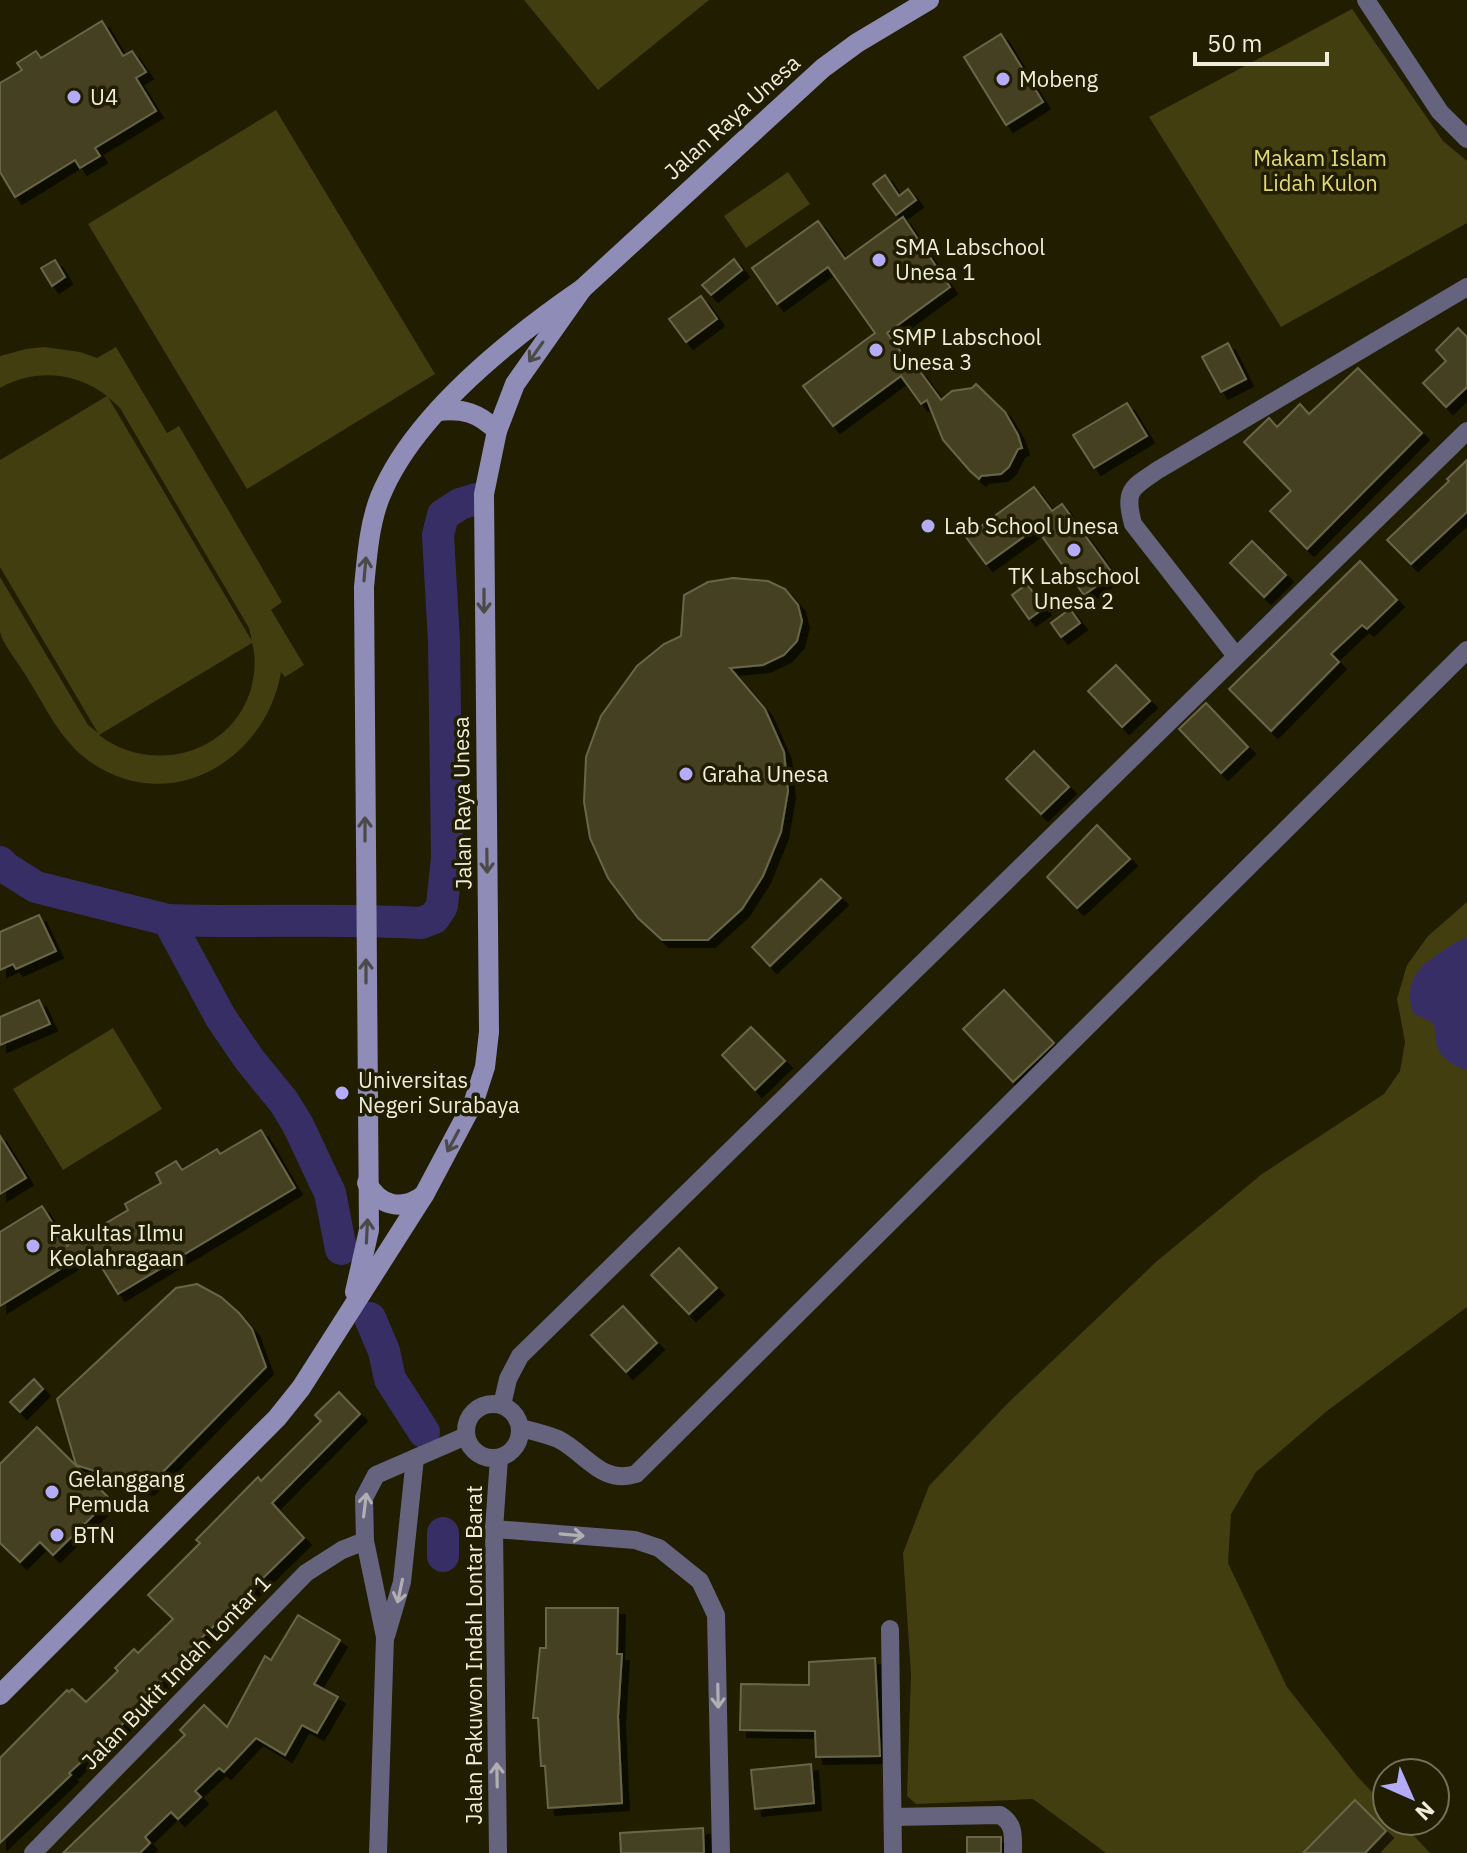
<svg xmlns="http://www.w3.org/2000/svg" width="1467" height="1853" font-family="'IBM Plex Sans',sans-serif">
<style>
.green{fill:#433e10;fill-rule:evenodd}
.water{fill:#382e66}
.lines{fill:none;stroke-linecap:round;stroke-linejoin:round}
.river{stroke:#382e66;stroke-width:32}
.building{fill:#444123;stroke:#696647;stroke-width:2;filter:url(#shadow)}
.minor{stroke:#65637e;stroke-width:18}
.secondary{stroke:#8f8cb7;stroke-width:20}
.oneway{stroke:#4c4949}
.oneway2{stroke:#b1afb2}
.poi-dot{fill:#b4acf9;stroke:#201d00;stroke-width:3}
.labels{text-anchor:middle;stroke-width:7;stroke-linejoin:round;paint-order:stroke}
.poi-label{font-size:22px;fill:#efeedc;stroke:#201d00;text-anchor:start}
.street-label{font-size:22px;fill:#efeedc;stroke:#201d00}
.park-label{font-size:22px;fill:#e3d973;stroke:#201d00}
</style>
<defs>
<filter id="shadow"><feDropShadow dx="7" dy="7" stdDeviation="0" flood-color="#0009"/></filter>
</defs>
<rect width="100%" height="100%" fill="#201d00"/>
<g class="green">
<polygon points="524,0 709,0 598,90"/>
<polygon points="1352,9 1443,141 1467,161 1467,223 1281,327 1149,117"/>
<polygon points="276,110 435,374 247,489 88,224"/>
<polygon points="788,172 810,204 746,248 724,216"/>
<path d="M44,347L80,352L97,358L116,347L167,433L179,426L282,602L271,610L304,665L285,677L281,672C266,761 169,818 89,761C61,741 46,708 28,679C21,666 3,645 0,632C0,616 0,594 0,577L88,725L98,733L0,567V460L107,396C77,372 34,368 0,388V356L26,349ZM108,397L120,408L249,628L252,641ZM252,643C256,655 255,671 252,685C235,754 152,776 99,735Z"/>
<polygon points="1467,902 1467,1307 1327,1411 1256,1472 1231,1514 1228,1563 1287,1687 1357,1776 1387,1808 1387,1821 1400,1821 1430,1853 1106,1853 1033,1799 916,1804 907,1796 911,1675 903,1553 929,1486 1008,1403 1156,1262 1262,1174 1384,1094 1400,1071 1405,1042 1397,999 1407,965 1428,936"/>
<polygon points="113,1028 162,1109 63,1170 13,1089"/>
</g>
<path class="water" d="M1467,938V1070C1453,1066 1438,1057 1436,1041C1435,1034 1436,1027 1431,1022C1426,1019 1418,1016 1413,1013C1404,985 1415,969 1438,954C1447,948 1456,941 1467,938Z"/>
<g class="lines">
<g class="river">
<polyline points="0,862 6,868 36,887 168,920 221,1018 249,1059 284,1102 298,1125 330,1193 341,1249"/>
<path d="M168,920C252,923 336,918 421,923L434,918L442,906L447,857L444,642L438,535L443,515L460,504L476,499"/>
<polyline points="370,1318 384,1351 390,1379 424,1432"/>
<polyline points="443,1533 443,1556"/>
</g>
</g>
<g class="building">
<polygon points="102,21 123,56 132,51 146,72 136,78 156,111 95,148 100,156 80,168 75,160 15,197 0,172 0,83 22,70 17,63 36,51 41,58"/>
<polygon points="1001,34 1043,102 1006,125 964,57"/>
<polygon points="885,175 899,196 908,189 916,200 896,215 873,184"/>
<polygon points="903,217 950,287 887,333 916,372 919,370 941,400 952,391 972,388 976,384 1005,412 1018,435 1022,448 1018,449 1009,467 1001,474 981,476 979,479 970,471 943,440 927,400 921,404 901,376 833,426 803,386 875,333 828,267 777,304 752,268 818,221 845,259"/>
<polygon points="734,259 742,270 711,295 702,285"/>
<polygon points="55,260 65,277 52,286 41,268"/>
<polygon points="701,296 717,319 686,342 669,319"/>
<polygon points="1458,328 1467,337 1467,387 1446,407 1423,383 1446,361 1436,350"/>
<polygon points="1228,343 1246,379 1221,392 1202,357"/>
<polygon points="1358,368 1422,433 1307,549 1270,511 1291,491 1244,442 1269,418 1277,427 1300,404 1309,414"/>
<polygon points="1127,403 1147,436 1094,468 1073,435"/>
<polygon points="1467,460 1467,512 1411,564 1387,540 1449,481 1447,479"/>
<polygon points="1034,487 1052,511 1062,504 1113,574 1084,595 1036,528 986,564 966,537"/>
<polygon points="1252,541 1286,575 1264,597 1230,563"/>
<polygon points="1360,561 1397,600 1367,629 1362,625 1331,654 1339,662 1271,731 1229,689"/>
<polygon points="733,578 768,581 785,589 798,605 802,621 797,641 784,655 763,665 730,668 765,709 784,752 788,791 781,832 763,876 742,909 708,940 662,940 638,918 608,878 590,838 584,802 586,757 601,716 637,666 664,644 681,636 684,595 708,582"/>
<polygon points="1027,584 1044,608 1029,619 1012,595"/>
<polygon points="1070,609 1080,623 1061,637 1051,623"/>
<polygon points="1116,665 1150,701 1122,727 1088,691"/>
<polygon points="1206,703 1248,747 1221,773 1179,729"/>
<polygon points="1034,751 1069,787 1041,814 1006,779"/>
<polygon points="1097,825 1130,859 1077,908 1047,877"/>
<polygon points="821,879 841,898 770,966 752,947"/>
<polygon points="39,915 56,951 16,969 13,964 0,970 0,932"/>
<polygon points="1004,990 1054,1043 1013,1082 963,1029"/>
<polygon points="39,1000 50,1024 0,1045 0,1017"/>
<polygon points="751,1027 785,1061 755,1090 722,1055"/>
<polygon points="261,1130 295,1188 118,1294 91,1250 0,1306 0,1232 42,1206 67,1246 128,1210 125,1204 161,1183 156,1173 176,1161 182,1170 217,1149 220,1154"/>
<polygon points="0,1136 26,1178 0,1194"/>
<polygon points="679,1248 717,1288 689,1314 651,1275"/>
<polygon points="197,1284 221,1297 239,1313 252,1329 266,1367 147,1488 76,1465 57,1399 176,1288"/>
<polygon points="623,1306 657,1343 626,1372 591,1335"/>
<polygon points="34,1379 43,1389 20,1412 10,1402"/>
<polygon points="339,1392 360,1414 272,1503 304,1538 185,1654 187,1656 141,1701 121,1726 69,1773 71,1775 0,1843 0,1758 67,1690 69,1692 72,1689 86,1702 118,1671 115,1668 134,1649 138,1653 173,1619 148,1595 200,1543 196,1540 258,1477 261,1481 321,1421 315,1415"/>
<polygon points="37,1427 110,1499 53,1555 40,1542 20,1562 0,1543 0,1464"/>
<polygon points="546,1608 618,1608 617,1654 622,1654 618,1717 622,1803 548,1808 545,1766 541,1766 538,1718 533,1718 540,1648 546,1648"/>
<polygon points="298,1615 340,1640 314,1684 338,1697 317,1733 302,1725 285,1755 256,1738 224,1772 219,1768 195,1791 201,1797 178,1819 171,1812 145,1837 150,1843 140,1853 63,1853 185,1735 180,1730 204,1705 227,1727 265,1656 271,1660"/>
<polygon points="875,1658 880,1756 816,1757 815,1731 740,1730 741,1684 809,1685 809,1662"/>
<polygon points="811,1764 814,1803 755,1809 751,1770"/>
<polygon points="1355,1800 1386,1831 1365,1853 1303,1853"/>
<polygon points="703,1828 704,1853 621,1853 620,1833"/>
<rect x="967" y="1837" width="34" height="16"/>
</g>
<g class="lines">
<g class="minor">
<polyline points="1366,0 1440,112 1467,139"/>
<path d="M1236,656L1133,524C1124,490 1131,488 1158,470L1467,287"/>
<circle cx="493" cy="1431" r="27"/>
<polyline points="502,1405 508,1379 520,1356 1467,431"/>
<path d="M521,1428C533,1431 546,1434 558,1439C586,1453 601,1485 636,1474L1467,650"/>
<polyline points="494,1529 635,1540 659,1548 700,1581 716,1615 721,1853"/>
<polyline points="890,1629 893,1853"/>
<polyline points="386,1636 402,1582 415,1458"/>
<path d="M893,1817L1000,1815C1015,1824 1013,1836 1013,1853"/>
<polyline points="33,1853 306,1573 342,1550 365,1541"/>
<polyline points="378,1853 385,1637 365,1541 364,1498 376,1475 466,1436"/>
<polyline points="498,1853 494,1529 499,1458"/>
</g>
<g class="secondary">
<path d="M438,411C463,408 479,413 497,431"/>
<path d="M367,1183C380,1207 403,1211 424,1195"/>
<path d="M355,1292L369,1230L364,587C367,557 369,525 380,497C413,415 511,338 582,289L823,68L857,43L929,0"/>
<polyline points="0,1695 277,1418 301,1388 424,1195 474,1101 485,1067 489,1032 484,494 497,431 515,384 582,289"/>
</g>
</g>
<defs><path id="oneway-shaft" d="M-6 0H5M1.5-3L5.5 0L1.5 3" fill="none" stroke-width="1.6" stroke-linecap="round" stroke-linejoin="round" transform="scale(2)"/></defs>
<g class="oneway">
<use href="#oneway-shaft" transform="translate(536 352) rotate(125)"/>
<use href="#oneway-shaft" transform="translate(365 569) rotate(-85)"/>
<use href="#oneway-shaft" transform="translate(484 601) rotate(90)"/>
<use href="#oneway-shaft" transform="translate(365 829) rotate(-90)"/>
<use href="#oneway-shaft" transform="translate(487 861) rotate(89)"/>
<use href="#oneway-shaft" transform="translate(366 971) rotate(-90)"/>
<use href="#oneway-shaft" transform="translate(453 1141) rotate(118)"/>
<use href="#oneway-shaft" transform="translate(367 1231) rotate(-87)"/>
</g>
<g class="oneway2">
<use href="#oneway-shaft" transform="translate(365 1505) rotate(-83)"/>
<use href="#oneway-shaft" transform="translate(572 1535) rotate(5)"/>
<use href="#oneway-shaft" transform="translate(400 1591) rotate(102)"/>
<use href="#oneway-shaft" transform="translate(718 1696) rotate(89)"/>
<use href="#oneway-shaft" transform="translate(497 1775) rotate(-91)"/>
</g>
<g class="poi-dot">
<circle cx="1003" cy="79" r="8"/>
<circle cx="74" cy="97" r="8"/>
<circle cx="879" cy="260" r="8"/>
<circle cx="876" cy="350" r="8"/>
<circle cx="928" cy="526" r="8"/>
<circle cx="1074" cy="550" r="8"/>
<circle cx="686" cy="774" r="8"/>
<circle cx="342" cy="1093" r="8"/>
<circle cx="33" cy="1246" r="8"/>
<circle cx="52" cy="1492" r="8"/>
<circle cx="57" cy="1535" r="8"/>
</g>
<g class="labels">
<g class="poi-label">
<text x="1019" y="87">Mobeng</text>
<text x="90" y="105">U4</text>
<text x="895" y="255">SMA Labschool<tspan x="895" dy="25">Unesa 1</tspan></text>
<text x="892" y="345">SMP Labschool<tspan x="892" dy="25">Unesa 3</tspan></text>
<text x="944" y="534">Lab School Unesa</text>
<text x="1074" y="584" text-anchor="middle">TK Labschool<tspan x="1074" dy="25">Unesa 2</tspan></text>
<text x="702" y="782">Graha Unesa</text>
<text x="358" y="1088">Universitas<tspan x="358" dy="25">Negeri Surabaya</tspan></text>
<text x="49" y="1241">Fakultas Ilmu<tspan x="49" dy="25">Keolahragaan</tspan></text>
<text x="68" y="1487">Gelanggang<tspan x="68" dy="25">Pemuda</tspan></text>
<text x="73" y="1543">BTN</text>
</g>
<g class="street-label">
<text transform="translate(732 117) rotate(-42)" y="8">Jalan Raya Unesa</text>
<text transform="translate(462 803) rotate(-91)" y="8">Jalan Raya Unesa</text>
<text transform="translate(474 1655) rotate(-90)" y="8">Jalan Pakuwon Indah Lontar Barat</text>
<text transform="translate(176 1672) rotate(-46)" y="8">Jalan Bukit Indah Lontar 1</text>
</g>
<g class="park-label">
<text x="1320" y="166">Makam Islam<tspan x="1320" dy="25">Lidah Kulon</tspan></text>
</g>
</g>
<g transform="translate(1411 1797) rotate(135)"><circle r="38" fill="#201d00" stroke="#737158" stroke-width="2"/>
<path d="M0-6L14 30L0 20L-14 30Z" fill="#b4acf9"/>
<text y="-12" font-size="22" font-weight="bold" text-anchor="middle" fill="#efeedc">N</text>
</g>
<path d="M1195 52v12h132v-12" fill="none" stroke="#efeedc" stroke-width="4"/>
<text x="1207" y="52" font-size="24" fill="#efeedc" stroke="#201d00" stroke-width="6" paint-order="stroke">50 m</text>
</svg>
